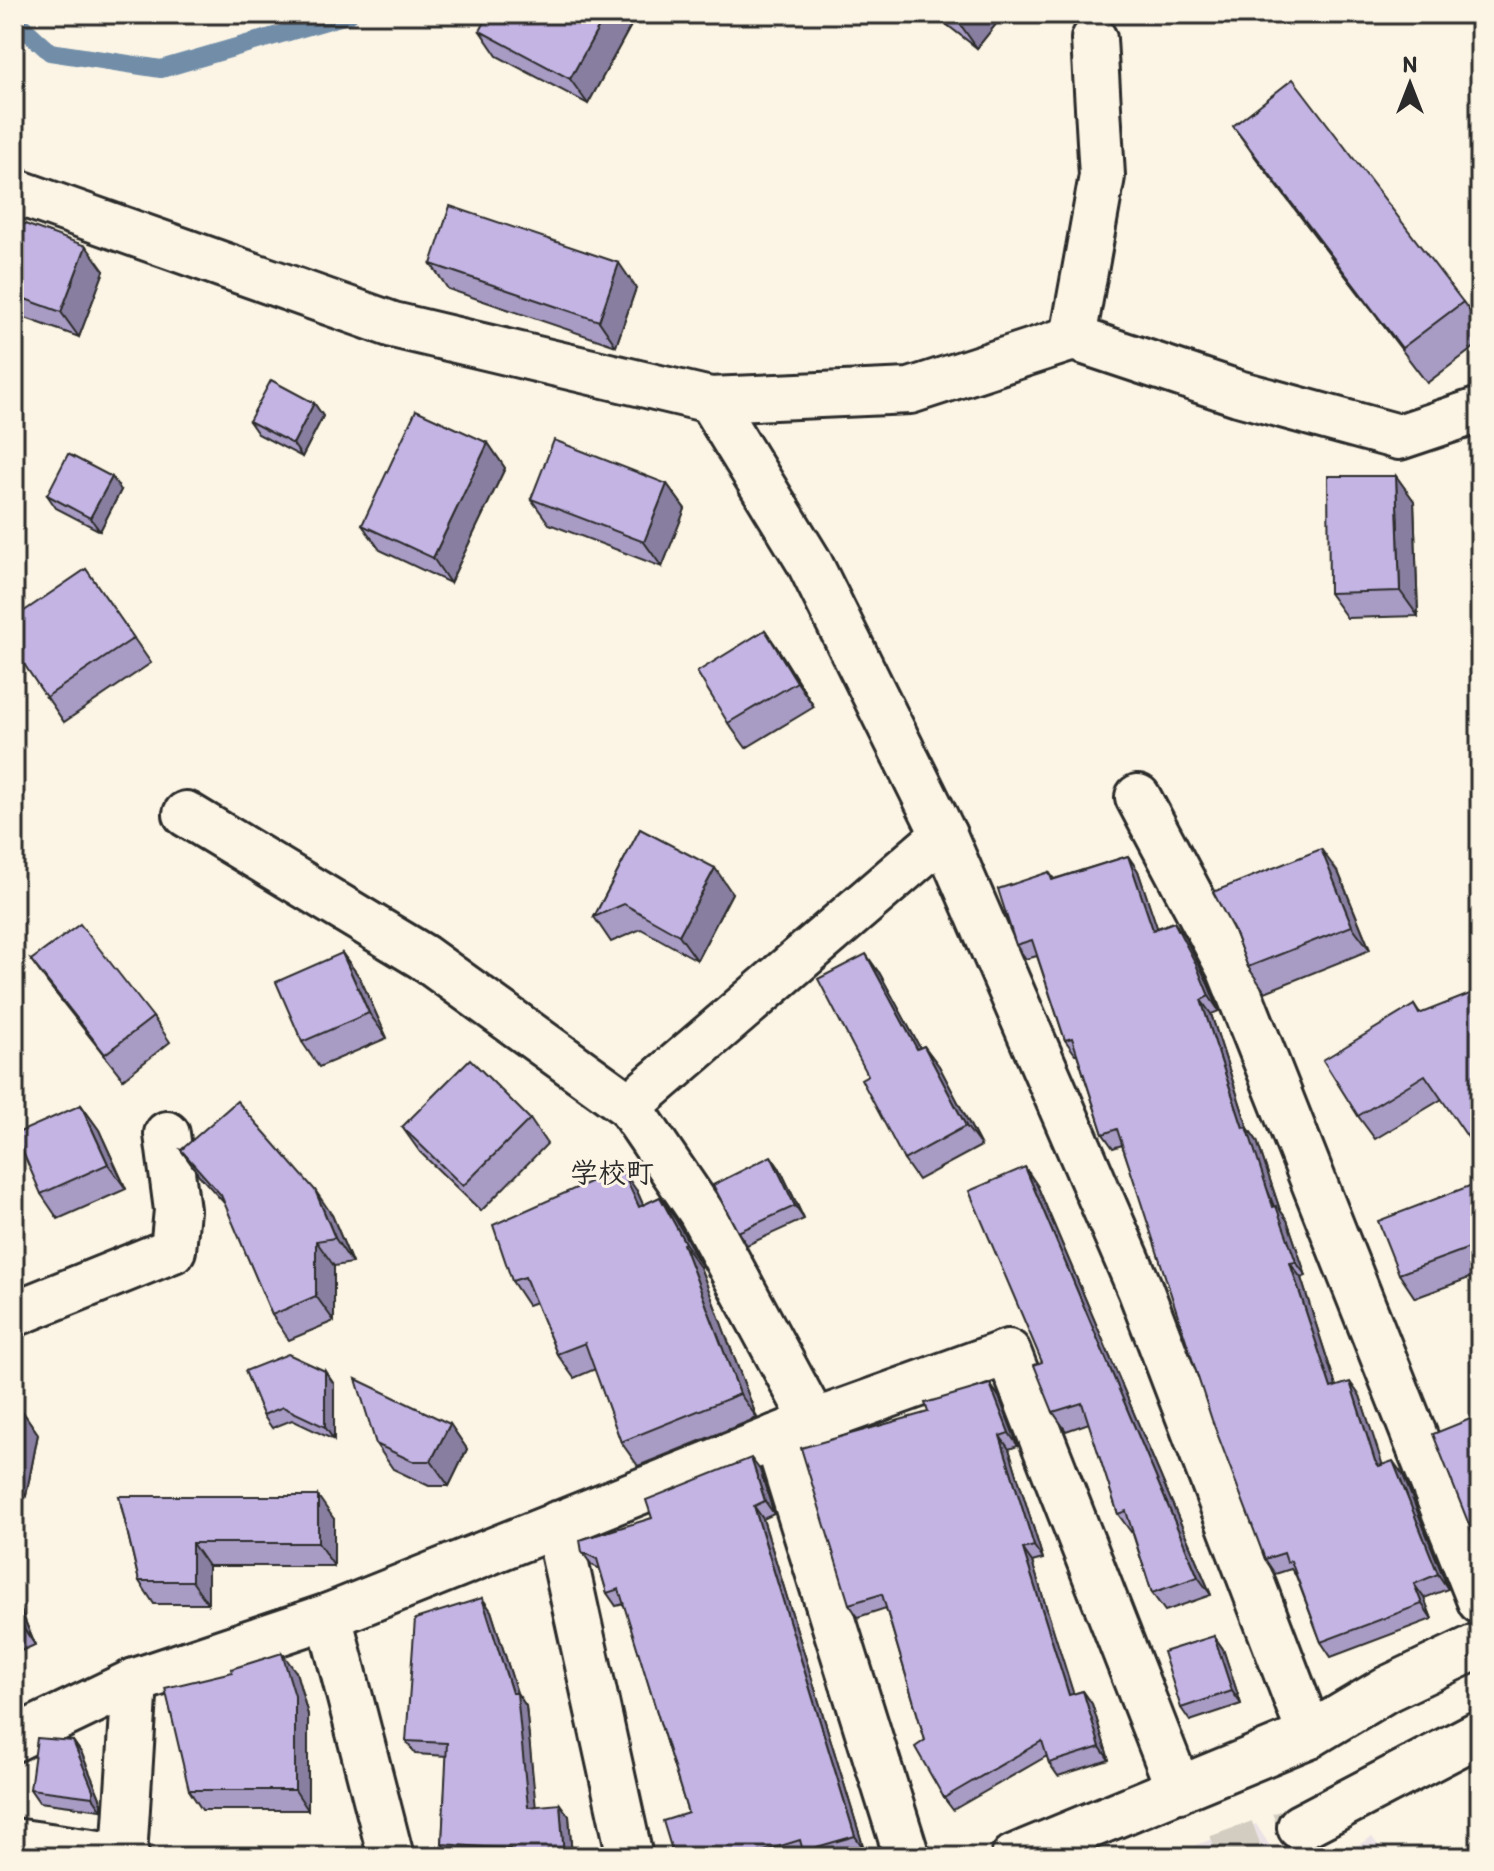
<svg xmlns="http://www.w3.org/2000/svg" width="1494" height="1871" font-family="Itim,'Klee One',sans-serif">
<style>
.built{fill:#ebe2e5}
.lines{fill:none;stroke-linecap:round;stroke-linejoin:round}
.stream{stroke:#718da8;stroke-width:18}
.minor-tunnel{stroke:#d2cdc0;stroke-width:44;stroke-dasharray:44 22;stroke-linecap:butt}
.minor-casing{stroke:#2b2b2b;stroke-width:50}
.minor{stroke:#fcf5e5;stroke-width:44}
.wall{fill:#a89bc4;stroke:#2b2b2b;stroke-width:2}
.shaded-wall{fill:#887ea0;stroke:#2b2b2b;stroke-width:2}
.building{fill:#c3b4e4;stroke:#2b2b2b;stroke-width:2}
.labels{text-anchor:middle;stroke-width:6;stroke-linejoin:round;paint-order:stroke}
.neighbourhood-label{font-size:28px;font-weight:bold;fill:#2b2b2b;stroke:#fcf5e5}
</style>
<rect width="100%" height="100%" fill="#fcf5e5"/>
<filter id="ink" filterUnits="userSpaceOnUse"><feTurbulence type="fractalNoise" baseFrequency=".0125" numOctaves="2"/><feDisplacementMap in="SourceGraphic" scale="16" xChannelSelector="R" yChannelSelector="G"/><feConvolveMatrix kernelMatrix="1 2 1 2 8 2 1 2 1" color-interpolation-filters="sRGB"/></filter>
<g filter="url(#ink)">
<g class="built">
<polygon points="1256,1824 1277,1857 1161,1857"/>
<polygon points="1372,1837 1387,1857 1337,1857"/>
</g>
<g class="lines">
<polyline class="stream" points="14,19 50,52 161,69 350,14"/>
<polyline class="minor-tunnel" points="1218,1857 1300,1827"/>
<g class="minor-casing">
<g id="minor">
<polyline points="14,191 393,325 710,400 910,391 1073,338 1238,393 1399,437 1480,410"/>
<polyline points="1073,338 1102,176 1094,39"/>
<polyline points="710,400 809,562 944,835 1140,1289 1310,1735"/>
<polyline points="1138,797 1229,968 1480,1601"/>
<polyline points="186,814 423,957 629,1106 701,1212 814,1422"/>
<polyline points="629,1106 944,835"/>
<polyline points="14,1314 173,1250 177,1210 167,1134"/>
<polyline points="776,1437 907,1857"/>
<polyline points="557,1524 630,1857"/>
<polyline points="329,1616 391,1857"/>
<polyline points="14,1739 135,1681 329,1616 814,1422 1008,1352 1179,1790"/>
<polyline points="1300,1827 1480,1733"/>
<polyline points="14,1841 127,1857"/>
<polyline points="124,1856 135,1681"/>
<polyline points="1014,1857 1310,1735 1387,1689 1480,1645"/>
</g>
</g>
<use href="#minor" class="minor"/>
</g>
<g class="wall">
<polygon points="933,14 1004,14 977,48"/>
<polygon points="635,18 588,104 497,56 480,31"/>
<polygon points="1233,126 1463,302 1480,325 1480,343 1427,383 1258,161"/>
<polygon points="14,220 104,271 79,337 14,314"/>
<polygon points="431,264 636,288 616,346 448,289"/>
<polygon points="314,403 323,416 302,457 258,434 249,421"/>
<polygon points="488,443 505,468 450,583 380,550 362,525"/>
<polygon points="1396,476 1414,501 1418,616 1347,618 1329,593"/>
<polygon points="667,484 685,509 662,567 549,524 531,499"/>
<polygon points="121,490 100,531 56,508 47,495"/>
<polygon points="86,569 151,663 64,722 14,649"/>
<polygon points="765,630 782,655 814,707 746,748 728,723"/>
<polygon points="640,829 732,893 697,960 641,929 611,942 594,917"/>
<polygon points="1128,856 1138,871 1157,928 1174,922 1184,936 1206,979 1219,1011 1211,1014 1248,1128 1257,1141 1280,1210 1287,1220 1306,1276 1301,1278 1336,1386 1360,1396 1382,1465 1403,1475 1448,1589 1424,1598 1432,1619 1331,1657 1321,1642 1296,1576 1291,1569 1275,1574 1265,1559 1122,1145 1113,1148 1103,1134 1077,1054 1075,1054 1065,1040 1037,956 1026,959 1016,945 1049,872 1054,879"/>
<polygon points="1339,874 1370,950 1265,992 1248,967 1234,931"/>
<polygon points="342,953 360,978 387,1038 319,1067 302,1042"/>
<polygon points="31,960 153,1017 170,1042 123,1079 49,985"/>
<polygon points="880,974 920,1048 924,1046 939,1066 981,1146 918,1180 904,1160 868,1075"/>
<polygon points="1414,1005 1420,1014 1442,1099 1375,1139 1358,1116"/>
<polygon points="81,1105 99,1130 126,1189 58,1219 41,1194"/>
<polygon points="530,1119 547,1144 481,1211 420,1152 402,1127"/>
<polygon points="181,1150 332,1215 352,1263 334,1266 334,1321 289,1340 272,1315 226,1205 199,1175"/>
<polygon points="780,1169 804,1219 747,1245 738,1232"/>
<polygon points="1480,1182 1480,1274 1415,1298 1399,1274"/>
<polygon points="1037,1185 1211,1595 1165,1611 1152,1593 1132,1531 1131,1532 1118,1514 1089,1423 1066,1431 1053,1412 1042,1362"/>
<polygon points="637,1191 643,1205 660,1197 676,1220 702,1266 700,1267 757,1418 638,1466 621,1442 595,1369 574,1378 557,1354 536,1302 528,1305 512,1281"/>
<polygon points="334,1384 334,1440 292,1420 272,1428 263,1415"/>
<polygon points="990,1384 999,1397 1018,1446 1009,1449 1043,1559 1032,1562 1073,1694 1083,1691 1092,1704 1109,1760 1058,1776 1049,1763 1047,1756 953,1810 944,1798 925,1740 886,1608 858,1617 849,1604"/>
<polygon points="14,1407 21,1409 38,1434 26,1496 14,1493"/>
<polygon points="450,1424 467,1449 449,1486 429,1486 393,1469 376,1444"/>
<polygon points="760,1470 774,1514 763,1519 864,1849 838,1857 807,1857 805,1854 796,1857 674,1857 688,1813 624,1604 616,1606 607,1593 600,1569 592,1565 582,1552 652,1518"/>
<polygon points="119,1496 334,1519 334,1566 208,1566 208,1604 154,1604 139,1581"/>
<polygon points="14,1594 35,1645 14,1654"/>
<polygon points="482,1598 491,1611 517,1693 526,1706 535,1806 569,1816 572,1857 451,1857 442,1844 447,1756 415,1754 406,1741"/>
<polygon points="1214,1636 1223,1649 1241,1704 1190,1721 1181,1708"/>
<polygon points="296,1672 308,1715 308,1810 202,1810 189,1790"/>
<polygon points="73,1741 82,1754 102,1803 102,1810 39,1802 30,1789"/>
</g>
<g class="shaded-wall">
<polygon points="606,14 632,14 635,18 588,104 570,79"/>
<polygon points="953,14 1004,14 977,48"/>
<polygon points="86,246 104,271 79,337 61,312"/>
<polygon points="619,263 636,288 616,346 599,321"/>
<polygon points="314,403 323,416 302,457 293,444"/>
<polygon points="488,443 505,468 450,583 433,558"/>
<polygon points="1396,476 1414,501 1418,616 1400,591"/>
<polygon points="112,477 121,490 100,531 90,518"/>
<polygon points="667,484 685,509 662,567 644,542"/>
<polygon points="765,630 782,655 814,707 797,682"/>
<polygon points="1321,849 1339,874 1370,950 1352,926"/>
<polygon points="1128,856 1138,871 1163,945 1153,930"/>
<polygon points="715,868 732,893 697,960 679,935"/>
<polygon points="1174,922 1184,936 1206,979 1219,1011 1209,996"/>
<polygon points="342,953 360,978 387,1038 369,1013"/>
<polygon points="866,954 880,974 932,1070 917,1049"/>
<polygon points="1201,1000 1211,1014 1248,1128 1257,1141 1280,1210 1287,1220 1306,1276 1296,1262 1243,1128"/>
<polygon points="924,1046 939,1066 981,1146 966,1126"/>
<polygon points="81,1105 99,1130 126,1189 108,1164"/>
<polygon points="771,1156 780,1169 804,1219 795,1206"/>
<polygon points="1025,1167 1037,1185 1211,1595 1198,1577"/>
<polygon points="621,1168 637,1191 655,1231 639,1207"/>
<polygon points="315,1190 332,1215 352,1263 335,1238"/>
<polygon points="660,1197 676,1220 702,1266 685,1243"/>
<polygon points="316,1241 334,1266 334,1321 316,1296"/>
<polygon points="683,1244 700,1267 757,1418 740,1394"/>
<polygon points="1290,1263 1301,1278 1341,1402 1331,1388"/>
<polygon points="325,1371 334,1384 334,1440 325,1427"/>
<polygon points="1350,1382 1360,1396 1386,1475 1375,1461"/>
<polygon points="990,1384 999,1397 1018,1446 1009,1433"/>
<polygon points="21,1409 38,1434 26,1496 14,1479 14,1443"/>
<polygon points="450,1424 467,1449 449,1486 431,1461"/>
<polygon points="1000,1436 1009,1449 1043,1559 1034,1546"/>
<polygon points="751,1458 760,1470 774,1514 765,1501"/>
<polygon points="1393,1461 1403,1475 1448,1589 1438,1574"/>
<polygon points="318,1496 334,1519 334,1566 318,1543"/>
<polygon points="754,1506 763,1519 864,1849 855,1836"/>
<polygon points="192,1543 208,1566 208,1604 192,1581"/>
<polygon points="1023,1549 1032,1562 1078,1708 1069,1695"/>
<polygon points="1414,1584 1424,1598 1432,1619 1422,1604"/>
<polygon points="14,1594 35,1645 18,1620 14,1611"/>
<polygon points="482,1598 491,1611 517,1693 526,1706 537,1819 528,1807 512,1693"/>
<polygon points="1214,1636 1223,1649 1241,1704 1232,1691"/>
<polygon points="282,1653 296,1672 308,1715 308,1810 295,1790"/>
<polygon points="1083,1691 1092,1704 1109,1760 1100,1747"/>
<polygon points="73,1741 82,1754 102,1803 102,1810 93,1797"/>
<polygon points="560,1804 569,1816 572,1857 564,1857"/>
</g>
<g class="building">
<polygon points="489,14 606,14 570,79 480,31"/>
<polygon points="1293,79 1463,302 1402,348 1233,126"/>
<polygon points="450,206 619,263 599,321 431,264"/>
<polygon points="14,220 86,246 61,312 14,295"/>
<polygon points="271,380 314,403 293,444 249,421"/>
<polygon points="416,410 488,443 433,558 362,525"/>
<polygon points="554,440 667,484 644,542 531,499"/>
<polygon points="68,454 112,477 90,518 47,495"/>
<polygon points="1328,476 1396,476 1400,591 1329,593"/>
<polygon points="86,569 134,638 46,697 14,649 14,618"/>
<polygon points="765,630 797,682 728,723 697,672"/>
<polygon points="640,829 715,868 679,935 624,904 594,917"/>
<polygon points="1321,849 1352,926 1248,967 1234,931 1213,892"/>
<polygon points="1128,856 1153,930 1174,922 1196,964 1209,996 1201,1000 1243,1128 1247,1127 1273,1207 1276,1206 1296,1262 1290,1263 1331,1388 1350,1382 1375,1461 1379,1466 1393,1461 1438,1574 1414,1584 1422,1604 1321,1642 1291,1561 1287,1562 1284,1553 1265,1559 1212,1420 1117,1129 1103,1134 1072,1038 1065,1040 1032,940 1016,945 998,889 1049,872 1052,880"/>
<polygon points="80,924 153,1017 105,1054 31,960"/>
<polygon points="342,953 369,1013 302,1042 276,982"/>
<polygon points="866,954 917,1049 924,1046 966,1126 904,1160 861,1079 868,1075 818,979"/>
<polygon points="1480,990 1480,1155 1425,1075 1358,1116 1323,1060 1414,1005 1419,1014"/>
<polygon points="470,1059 530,1119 463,1186 402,1127"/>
<polygon points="237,1101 315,1190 335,1238 316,1241 316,1296 272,1315 221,1195 181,1150"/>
<polygon points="81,1105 108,1164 41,1194 15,1134"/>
<polygon points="771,1156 795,1206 738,1232 713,1185"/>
<polygon points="1025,1167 1198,1577 1152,1593 1126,1511 1118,1514 1082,1403 1053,1412 1034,1365 1042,1362 969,1191"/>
<polygon points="621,1168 639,1207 660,1197 685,1243 683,1244 740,1394 621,1442 585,1343 557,1354 525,1277 512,1281 493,1225"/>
<polygon points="1480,1182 1480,1244 1399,1274 1378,1221"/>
<polygon points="288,1354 325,1371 325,1427 283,1407 263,1415 245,1371"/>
<polygon points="356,1379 450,1424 431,1461 412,1461 376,1444"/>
<polygon points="990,1384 1009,1433 1000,1436 1034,1546 1023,1549 1069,1695 1083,1691 1100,1747 1049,1763 1042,1741 944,1798 915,1747 925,1740 882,1594 849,1604 801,1448 928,1412 925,1403"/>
<polygon points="14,1407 21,1409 14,1443"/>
<polygon points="1480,1415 1480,1546 1478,1547 1433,1434"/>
<polygon points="751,1458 765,1501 754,1506 855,1836 803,1851 800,1840 745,1857 674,1857 663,1821 688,1813 619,1589 607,1593 597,1559 582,1552 580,1540 652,1518 646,1500"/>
<polygon points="119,1496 318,1496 318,1543 192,1543 192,1581 139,1581"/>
<polygon points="482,1598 512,1693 517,1693 528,1807 560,1804 564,1857 510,1857 510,1849 442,1844 447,1743 406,1741 415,1619"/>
<polygon points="1214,1636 1232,1691 1181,1708 1163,1652"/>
<polygon points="282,1653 295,1696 295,1790 189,1790 165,1688 232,1672 231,1669"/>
<polygon points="37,1738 73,1741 93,1790 93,1797 30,1789"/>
</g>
</g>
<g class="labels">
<g class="neighbourhood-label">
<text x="612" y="1182">学校町</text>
</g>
</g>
<rect width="1494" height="1871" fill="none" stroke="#fcf5e5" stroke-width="48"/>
<rect x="24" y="24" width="1446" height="1823" fill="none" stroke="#2b2b2b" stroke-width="3" filter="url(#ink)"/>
<g transform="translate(1410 84)" stroke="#fcf5e5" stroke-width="6" paint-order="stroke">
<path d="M0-6L14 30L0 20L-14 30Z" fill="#2b2b2b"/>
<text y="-12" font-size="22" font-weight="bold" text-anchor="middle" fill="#2b2b2b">N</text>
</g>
</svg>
